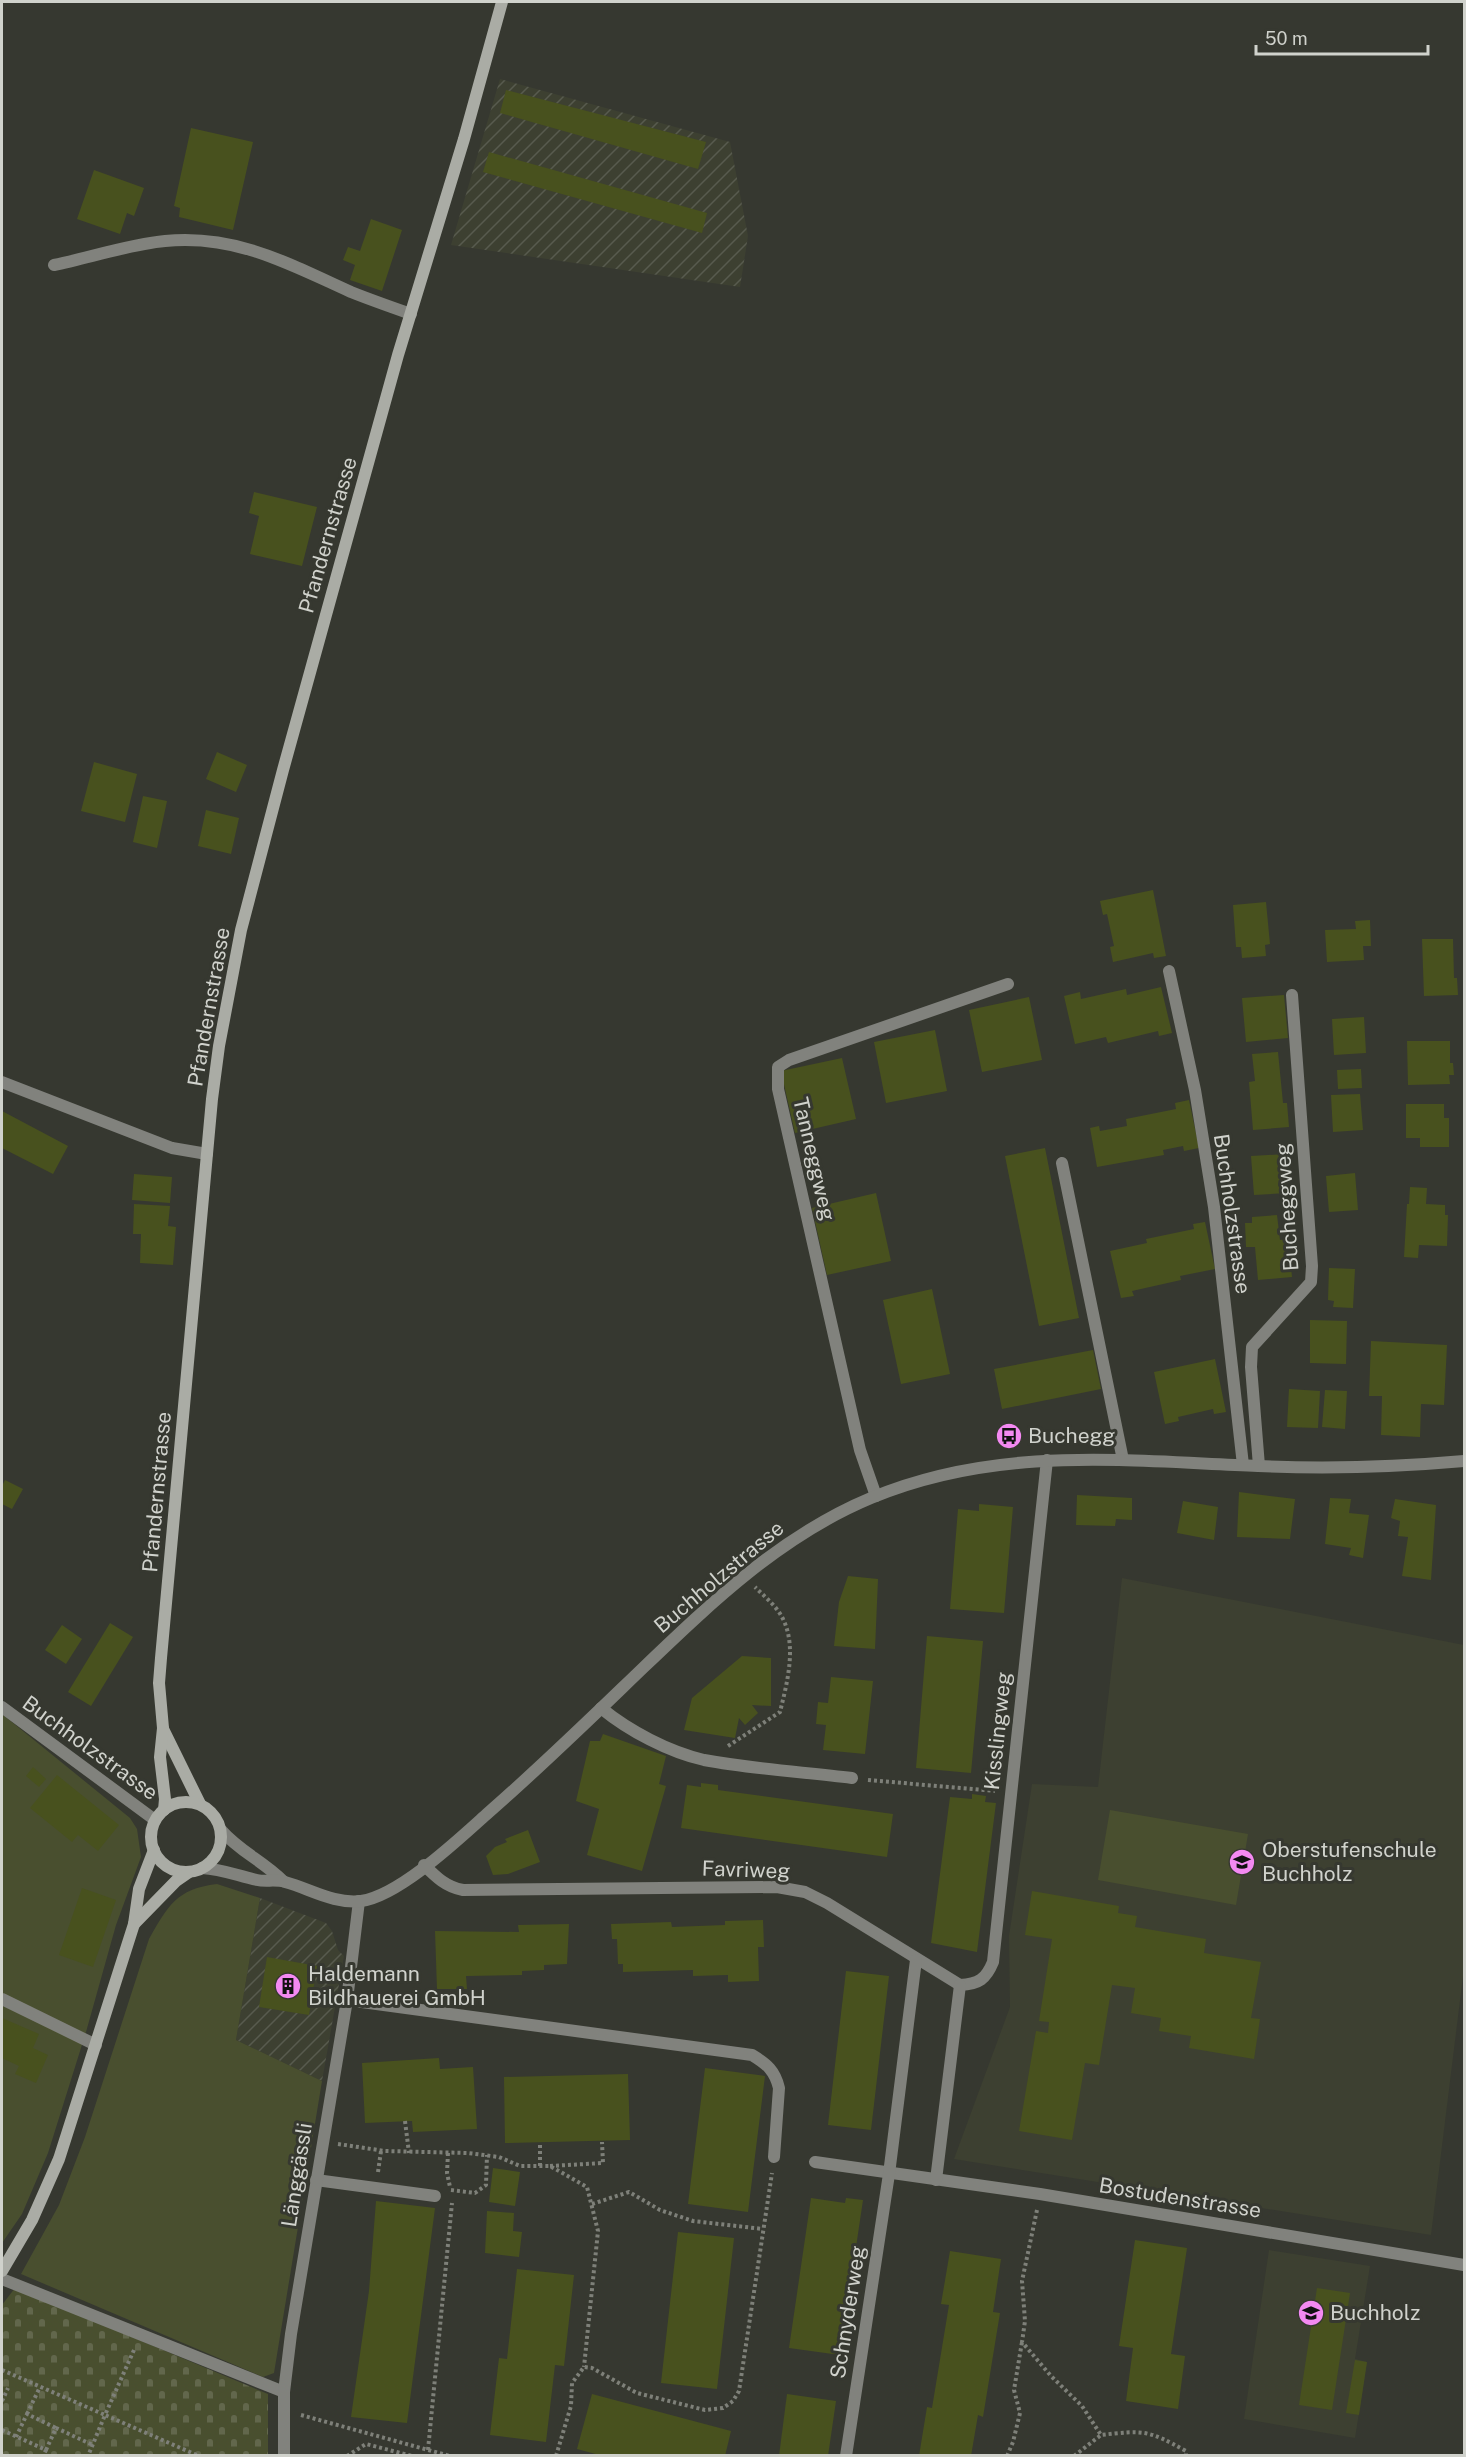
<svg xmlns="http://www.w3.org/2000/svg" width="1466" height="2457" font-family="'Public Sans',sans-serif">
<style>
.built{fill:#3d4031}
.industrial{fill:url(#industrial-furrows)}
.green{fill:#494f2f}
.cemetery{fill:url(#cemetery-stones)}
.building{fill:#48511e}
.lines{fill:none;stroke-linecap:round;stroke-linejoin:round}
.path{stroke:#7e8079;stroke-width:4;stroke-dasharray:3 3;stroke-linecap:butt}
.service{stroke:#81827d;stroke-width:12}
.minor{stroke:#81827d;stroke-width:12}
.tertiary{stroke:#81827d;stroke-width:12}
.secondary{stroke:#aaaca5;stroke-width:12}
.labels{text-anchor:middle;stroke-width:6;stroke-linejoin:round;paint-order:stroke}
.street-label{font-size:21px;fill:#d0d2cc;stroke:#363830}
.poi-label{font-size:21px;fill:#d0d2cc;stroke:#363830;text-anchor:start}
</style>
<defs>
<pattern id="industrial-furrows" width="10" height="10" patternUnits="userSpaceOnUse" patternTransform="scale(1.5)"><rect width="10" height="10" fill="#3d4031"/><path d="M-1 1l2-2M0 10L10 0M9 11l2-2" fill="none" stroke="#585b4e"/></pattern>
<pattern id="cemetery-stones" width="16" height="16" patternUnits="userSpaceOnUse" patternTransform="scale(1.5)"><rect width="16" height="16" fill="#494f2f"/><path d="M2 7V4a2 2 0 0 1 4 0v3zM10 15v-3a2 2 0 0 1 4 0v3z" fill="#62674c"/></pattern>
</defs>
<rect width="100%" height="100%" fill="#363830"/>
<g class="built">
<polygon points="1122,1578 1464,1645 1464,1968 1431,2235 954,2159 1010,2007 1009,1936 1032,1784 1098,1787"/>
<polygon points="1269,2250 1370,2266 1355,2359 1367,2362 1355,2438 1244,2419"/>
</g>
<g class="industrial">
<polygon points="500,79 730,142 748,236 740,287 451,245"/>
<polygon points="260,1898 326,1923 332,1931 338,1950 344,1956 322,2081 236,2040"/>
</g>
<g class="green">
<polygon points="2,1714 130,1818 137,1829 141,1857 116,1925 86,2032 48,2153 22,2214 2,2243"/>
<polygon points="1110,1810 1248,1834 1236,1905 1098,1880"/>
<path d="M217,1884L260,1898L236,2040L322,2081L274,2373L263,2377L21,2274L59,2205L85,2137L149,1939C168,1906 176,1889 217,1884Z"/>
</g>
<polygon class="cemetery" points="15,2288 268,2394 268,2455 2,2456 2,2305"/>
<g class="building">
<polygon points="506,90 706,142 698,169 500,113"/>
<polygon points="191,128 253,142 233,230 179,217 180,208 174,206"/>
<polygon points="489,152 707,213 702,233 483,172"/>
<polygon points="94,170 144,188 134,216 127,213 120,234 77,219"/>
<polygon points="371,219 402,230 382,291 350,280 355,265 343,260 348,247 360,251"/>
<polygon points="254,492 317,507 302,566 250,554 259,516 249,513"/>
<polygon points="217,752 247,765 236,792 206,779"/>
<polygon points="94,762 137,774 125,822 81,811"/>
<polygon points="143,796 167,801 157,848 133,842"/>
<polygon points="206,810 239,818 231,854 198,846"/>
<polygon points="1153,890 1166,956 1154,958 1153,953 1113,962 1110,947 1114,946 1107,914 1103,915 1100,901"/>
<polygon points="1266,902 1270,944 1265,945 1266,956 1242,958 1241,947 1236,947 1233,905"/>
<polygon points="1370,920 1371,946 1363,946 1364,960 1327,962 1325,930 1356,929 1355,921"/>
<polygon points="1422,939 1453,939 1454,978 1457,978 1458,995 1424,996"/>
<polygon points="1161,987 1172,1033 1159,1036 1158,1031 1108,1043 1106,1037 1075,1044 1064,996 1080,992 1081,999 1126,989 1127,995"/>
<polygon points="1284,995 1288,1038 1246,1042 1242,998"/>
<polygon points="1029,997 1042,1060 982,1072 969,1010"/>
<polygon points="1364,1017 1366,1053 1334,1055 1332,1019"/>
<polygon points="935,1030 947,1091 886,1103 874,1042"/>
<polygon points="1407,1041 1450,1041 1450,1063 1453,1063 1454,1075 1449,1075 1450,1084 1408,1085"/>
<polygon points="1278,1052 1283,1103 1287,1103 1289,1127 1253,1130 1249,1082 1255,1081 1252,1054"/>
<polygon points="842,1058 856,1119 795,1133 781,1071"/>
<polygon points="1361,1069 1362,1088 1338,1089 1337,1070"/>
<polygon points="1360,1094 1363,1130 1333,1132 1331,1095"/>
<polygon points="1189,1100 1199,1148 1184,1151 1183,1146 1163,1150 1164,1155 1097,1167 1090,1128 1099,1126 1100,1131 1127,1126 1126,1119 1176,1109 1175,1103"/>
<polygon points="1406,1104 1444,1104 1444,1118 1449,1118 1449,1147 1420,1147 1420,1138 1406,1138"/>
<polygon points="2,1111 68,1146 53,1174 2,1148"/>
<polygon points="1045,1148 1079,1318 1039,1326 1005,1156"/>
<polygon points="1285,1154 1287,1193 1254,1195 1251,1156"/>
<polygon points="1355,1173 1358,1210 1329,1212 1326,1176"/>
<polygon points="134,1174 172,1177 170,1203 132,1200"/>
<polygon points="1410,1187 1427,1188 1426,1204 1445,1205 1445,1215 1448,1215 1447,1246 1419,1245 1418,1258 1404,1257 1407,1204 1409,1204"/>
<polygon points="876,1193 891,1261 827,1275 812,1208"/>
<polygon points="134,1204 170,1206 168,1226 176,1227 173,1265 140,1263 141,1234 133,1234"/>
<polygon points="1277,1215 1280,1240 1288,1239 1292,1277 1258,1280 1255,1247 1246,1247 1245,1223 1252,1223 1252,1217"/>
<polygon points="1205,1222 1215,1269 1180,1276 1181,1280 1132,1291 1134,1296 1121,1298 1110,1251 1147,1243 1146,1239 1194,1229 1193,1224"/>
<polygon points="1329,1268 1355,1269 1353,1308 1333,1307 1334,1301 1328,1300"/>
<polygon points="932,1289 950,1374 901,1384 883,1300"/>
<polygon points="1310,1320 1347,1321 1346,1364 1310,1363"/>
<polygon points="1371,1341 1447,1345 1444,1405 1421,1404 1420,1437 1381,1435 1382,1396 1369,1396"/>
<polygon points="1093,1350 1101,1389 1002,1409 994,1369"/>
<polygon points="1215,1359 1226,1412 1214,1414 1213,1409 1178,1417 1179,1421 1165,1424 1154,1372"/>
<polygon points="1289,1389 1320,1391 1318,1428 1287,1427"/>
<polygon points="1325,1390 1347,1391 1345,1429 1322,1427"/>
<polygon points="5,1480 23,1489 12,1509 2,1504 2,1486"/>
<polygon points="1239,1492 1295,1499 1290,1539 1237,1537"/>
<polygon points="1077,1495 1132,1498 1132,1520 1116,1519 1115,1526 1076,1525"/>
<polygon points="1330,1498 1351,1499 1349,1513 1369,1515 1363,1558 1349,1555 1351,1548 1325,1544"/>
<polygon points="1395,1499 1436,1505 1431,1580 1402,1576 1408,1537 1398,1536 1400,1521 1391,1518"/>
<polygon points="1183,1501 1218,1507 1214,1540 1177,1533"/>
<polygon points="979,1504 1013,1507 1004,1613 950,1609 958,1509 979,1511"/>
<polygon points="848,1576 878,1579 875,1649 834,1646 839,1602"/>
<polygon points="110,1623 133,1637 91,1706 68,1692"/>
<polygon points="62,1625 82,1639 66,1664 45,1650"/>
<polygon points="927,1636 983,1641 971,1773 916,1768"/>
<polygon points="742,1656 771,1658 771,1706 752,1705 758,1713 745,1725 739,1718 735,1738 684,1730 692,1698"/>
<polygon points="831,1677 873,1681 865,1754 823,1750 826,1725 816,1724 818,1702 828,1703"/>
<polygon points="603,1734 666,1756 659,1784 666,1786 642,1871 587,1855 599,1809 576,1801 590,1741 600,1741"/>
<polygon points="33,1767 46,1779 39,1787 26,1776"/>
<polygon points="57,1775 119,1825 98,1851 78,1835 72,1842 30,1808"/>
<polygon points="701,1783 718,1785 718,1790 893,1814 887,1857 681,1828 687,1785 701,1787"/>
<polygon points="972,1794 986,1796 985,1802 996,1803 977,1952 931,1943 950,1797 972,1799"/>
<polygon points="528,1830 540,1862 508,1874 493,1875 486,1856 495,1847 507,1842 505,1839"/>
<polygon points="82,1888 116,1900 93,1967 59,1955"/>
<polygon points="1032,1891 1119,1906 1118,1913 1137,1916 1135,1927 1206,1939 1204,1953 1261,1962 1251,2018 1260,2019 1254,2059 1189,2048 1191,2036 1159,2031 1161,2018 1131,2013 1135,1988 1112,1985 1099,2065 1085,2063 1072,2140 1019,2131 1036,2031 1048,2033 1049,2022 1039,2021 1052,1939 1025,1935"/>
<polygon points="763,1920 764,1947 758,1947 759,1981 728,1982 728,1975 693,1976 693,1970 623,1972 623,1964 618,1964 617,1939 612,1939 611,1924 671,1922 672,1927 725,1925 725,1921"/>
<polygon points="569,1924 567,1964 544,1965 544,1970 522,1971 522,1975 466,1976 467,1989 437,1989 435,1931 519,1932 518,1925"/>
<polygon points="267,1957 317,1966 309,2015 259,2007"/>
<polygon points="846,1971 889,1976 871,2130 828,2125"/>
<polygon points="2,2018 39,2034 33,2048 48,2055 36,2083 15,2074 19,2066 2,2058"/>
<polygon points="439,2058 440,2069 473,2067 477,2129 413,2132 412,2121 365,2123 362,2063"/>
<polygon points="705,2068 765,2076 748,2212 688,2204"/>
<polygon points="628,2074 630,2140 505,2143 504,2077"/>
<polygon points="493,2168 520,2172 515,2206 489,2202"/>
<polygon points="811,2198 845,2203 846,2198 863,2200 840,2355 789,2348"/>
<polygon points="376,2201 435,2208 407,2423 351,2417 369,2291"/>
<polygon points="487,2211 514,2213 513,2231 522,2232 519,2257 485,2253"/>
<polygon points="678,2232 734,2238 717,2389 661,2383"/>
<polygon points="1135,2240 1187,2248 1171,2354 1185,2356 1178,2409 1126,2401 1133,2348 1119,2346"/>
<polygon points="950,2251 1001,2259 993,2312 1000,2313 983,2417 978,2415 971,2456 919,2456 927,2407 932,2408 949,2305 941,2304"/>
<polygon points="517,2269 574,2275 564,2366 555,2365 546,2442 490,2435 499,2358 507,2359"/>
<polygon points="1317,2288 1350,2293 1332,2410 1299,2405"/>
<polygon points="1355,2360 1367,2362 1359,2415 1346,2413"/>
<polygon points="592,2394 731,2431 725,2456 603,2456 577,2449"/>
<polygon points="787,2394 836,2401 828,2456 779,2456"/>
</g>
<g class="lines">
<g class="path">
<path d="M728,1746L780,1712C788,1679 800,1636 775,1607C769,1600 762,1594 755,1587"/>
<polyline points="868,1780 995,1791"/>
<polyline points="405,2121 409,2153"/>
<polyline points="338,2144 385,2151 468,2153 499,2157 520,2166 550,2166 587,2187 598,2231 584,2367"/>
<polyline points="448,2153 447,2173 450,2187"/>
<polyline points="540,2166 540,2143"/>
<polyline points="550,2166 603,2163 602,2142"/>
<polyline points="378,2172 381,2151"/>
<polyline points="451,2190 475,2193 486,2185 487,2155"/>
<polyline points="592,2204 629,2192 660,2210 693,2221 763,2229"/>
<path d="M1037,2210L1022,2281L1025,2321L1022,2342L1051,2376L1082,2406L1101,2435C1144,2430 1148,2430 1186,2451V2456"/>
<polyline points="134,2350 105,2415 199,2456"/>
<polyline points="2,2370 105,2415 88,2456"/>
<polyline points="2,2401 8,2388"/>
<polyline points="27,2414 40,2387"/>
<polyline points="301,2415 450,2456"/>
<polyline points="2,2430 46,2450 43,2456"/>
<polyline points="16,2437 27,2414 56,2428"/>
<polyline points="46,2450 56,2428 93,2445"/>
<polyline points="428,2450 452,2203"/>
<polyline points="347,2456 366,2444 412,2456"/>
<polyline points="556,2456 571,2406 572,2383 584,2367 592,2368 637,2393 705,2410 723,2408 733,2401 739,2391 772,2173"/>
<polyline points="1007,2456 1013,2442 1020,2413 1014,2390 1022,2342"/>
<polyline points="1074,2456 1101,2435"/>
<polyline points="1411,2456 1417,2456"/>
</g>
<g class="service">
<path d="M54,265C88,258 131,244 165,241C236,234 289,264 351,292C371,300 391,307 411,314"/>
<polyline points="2,1082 172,1148 207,1154"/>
<polyline points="2,1999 96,2045"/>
<polyline points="316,2180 435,2196"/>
<polyline points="2,2279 284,2392"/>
</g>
<g class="minor">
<polyline points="1169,971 1195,1090 1214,1207 1243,1465"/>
<polyline points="1062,1163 1123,1460"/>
<polyline points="1259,1466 1251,1367 1252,1347 1311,1282 1312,1266 1292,995"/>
<polyline points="876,1496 860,1450 778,1089 778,1067 789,1060 1008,984"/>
<polyline points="2,1707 155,1820"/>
<path d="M601,1708C629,1731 669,1752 704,1760C753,1769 803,1772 852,1778"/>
<path d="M424,1865C436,1877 446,1887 463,1890L777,1887L805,1892L827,1903L960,1985"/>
<path d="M960,1985C979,1984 986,1979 993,1962L1047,1460"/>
<path d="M347,2000L752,2055C767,2064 775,2071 779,2088L774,2157"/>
<polyline points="815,2162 1040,2194 1464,2265"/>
<polyline points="936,2180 960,1985"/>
<polyline points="284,2456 284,2392 291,2334 347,2000 359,1901"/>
<polyline points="846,2456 889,2174 916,1960"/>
</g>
<g class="tertiary">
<path d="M221,1830C240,1852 262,1860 283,1881"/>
<path d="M202,1868C222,1869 238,1876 257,1880C266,1882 276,1879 285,1882C311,1889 333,1904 361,1901C399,1896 459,1839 488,1813C542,1766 593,1716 644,1667C713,1601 782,1535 871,1498C998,1445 1126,1461 1258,1466C1327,1469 1396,1467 1464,1461"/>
</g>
<g class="secondary">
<polyline points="163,1729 200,1804"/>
<circle cx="186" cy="1837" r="35"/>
<polyline points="164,1810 165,1799 160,1757 163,1728 159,1683 161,1658 212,1099 219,1046 241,930 283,770 398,355 464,139 502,2"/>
<polyline points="134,1924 176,1881 189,1872"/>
<polyline points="2,2271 32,2220 59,2159 134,1924 139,1889 154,1850"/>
</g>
</g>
<defs>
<g id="bus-disc" transform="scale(1.35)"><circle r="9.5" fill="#f389f1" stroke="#363830"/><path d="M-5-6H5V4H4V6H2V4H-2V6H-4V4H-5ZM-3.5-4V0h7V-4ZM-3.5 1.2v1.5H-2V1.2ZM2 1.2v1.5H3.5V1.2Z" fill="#111"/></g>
<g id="school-disc" transform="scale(1.35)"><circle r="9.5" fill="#f389f1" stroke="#363830"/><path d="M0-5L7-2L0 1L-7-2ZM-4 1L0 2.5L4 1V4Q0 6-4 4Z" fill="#111"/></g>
<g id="building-disc" transform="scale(1.35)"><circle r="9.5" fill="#f389f1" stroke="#363830"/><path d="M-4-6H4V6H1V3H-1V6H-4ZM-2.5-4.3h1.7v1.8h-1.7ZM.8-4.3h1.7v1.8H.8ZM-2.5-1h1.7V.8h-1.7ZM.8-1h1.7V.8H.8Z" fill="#111"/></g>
</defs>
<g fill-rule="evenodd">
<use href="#bus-disc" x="1009" y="1436"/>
<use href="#school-disc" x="1242" y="1862"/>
<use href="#building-disc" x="288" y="1986"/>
<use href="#school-disc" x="1311" y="2313"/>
</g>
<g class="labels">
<g class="street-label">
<text transform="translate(328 535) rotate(-74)" y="7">Pfandernstrasse</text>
<text transform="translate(209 1007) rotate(-80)" y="7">Pfandernstrasse</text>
<text transform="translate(814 1159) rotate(77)" y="7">Tanneggweg</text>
<text transform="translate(1287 1207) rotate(-94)" y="7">Bucheggweg</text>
<text transform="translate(1232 1214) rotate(82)" y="7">Buchholzstrasse</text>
<text transform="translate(157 1492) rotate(-85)" y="7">Pfandernstrasse</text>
<text transform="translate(719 1577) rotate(-40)" y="7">Buchholzstrasse</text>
<text transform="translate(998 1731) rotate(-84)" y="7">Kisslingweg</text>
<text transform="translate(90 1748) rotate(36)" y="7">Buchholzstrasse</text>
<text transform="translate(746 1870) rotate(2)" y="7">Favriweg</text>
<text transform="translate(297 2175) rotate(-81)" y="7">Länggässli</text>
<text transform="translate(1180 2198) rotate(9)" y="7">Bostudenstrasse</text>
<text transform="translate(848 2312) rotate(-81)" y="7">Schnyderweg</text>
</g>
<g class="poi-label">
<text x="1028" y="1443">Buchegg</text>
<text x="1262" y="1857">Oberstufenschule<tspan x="1262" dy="24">Buchholz</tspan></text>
<text x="308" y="1981">Haldemann<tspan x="308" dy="24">Bildhauerei GmbH</tspan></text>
<text x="1330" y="2320">Buchholz</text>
</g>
</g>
<rect width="1466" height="2457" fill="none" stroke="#d0d2cc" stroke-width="6"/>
<path d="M1256 45v9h172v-9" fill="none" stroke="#d0d2cc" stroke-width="3"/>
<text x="1265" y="45" font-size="18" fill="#d0d2cc" stroke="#363830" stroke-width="4.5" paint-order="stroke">50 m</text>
</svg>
